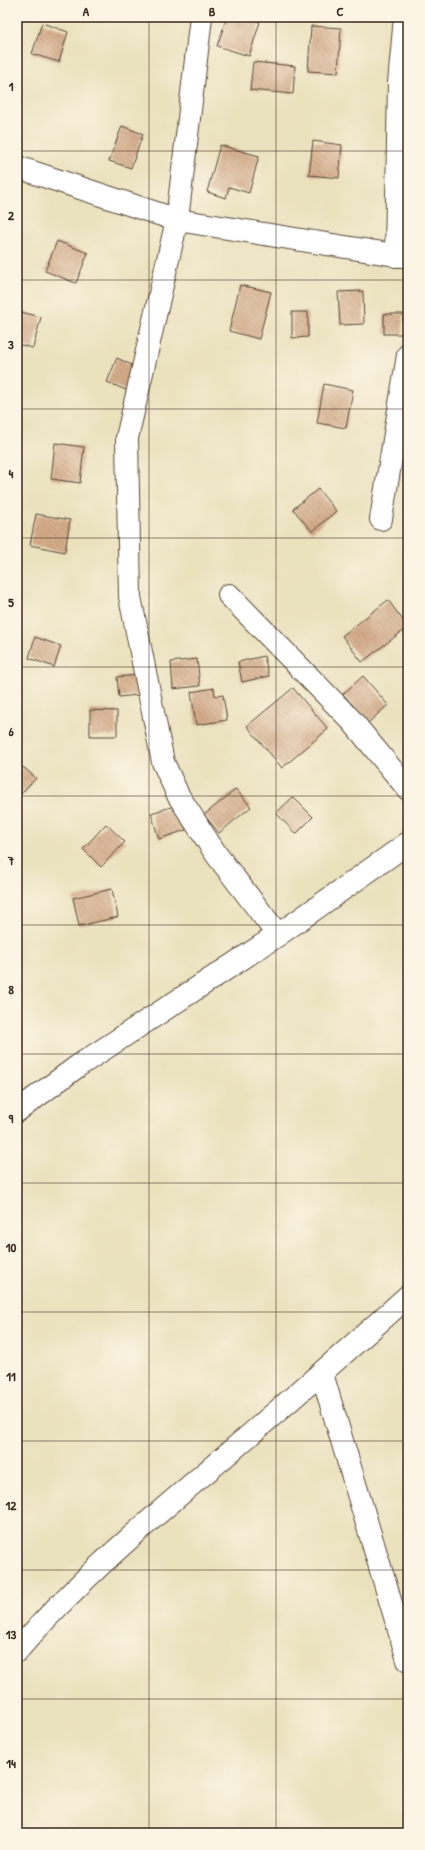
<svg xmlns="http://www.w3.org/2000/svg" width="425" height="1850" font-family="'Patrick Hand',sans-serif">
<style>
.building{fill:url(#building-back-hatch)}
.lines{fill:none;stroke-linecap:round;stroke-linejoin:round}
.minor-casing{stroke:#554536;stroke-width:24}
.minor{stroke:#fff;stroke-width:22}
.grid{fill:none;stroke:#3b2a1e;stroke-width:1;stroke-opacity:0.55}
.neatline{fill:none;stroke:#3b2a1e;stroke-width:1.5}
.grid-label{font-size:13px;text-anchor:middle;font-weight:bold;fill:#3b2a1e}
</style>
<defs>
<pattern id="building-back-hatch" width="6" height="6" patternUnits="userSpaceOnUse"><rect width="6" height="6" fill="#d4ac8a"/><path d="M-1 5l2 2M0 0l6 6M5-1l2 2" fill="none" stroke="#ad8c70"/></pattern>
</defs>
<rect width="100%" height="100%" fill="#fcf5e5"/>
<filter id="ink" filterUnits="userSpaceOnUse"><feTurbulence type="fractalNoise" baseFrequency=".025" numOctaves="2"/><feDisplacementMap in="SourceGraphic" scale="8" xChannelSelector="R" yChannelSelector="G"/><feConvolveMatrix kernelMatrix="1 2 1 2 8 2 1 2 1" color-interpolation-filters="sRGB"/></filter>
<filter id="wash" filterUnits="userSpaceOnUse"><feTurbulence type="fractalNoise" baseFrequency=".012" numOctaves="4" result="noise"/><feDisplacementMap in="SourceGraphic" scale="16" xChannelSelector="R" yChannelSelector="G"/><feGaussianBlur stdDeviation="0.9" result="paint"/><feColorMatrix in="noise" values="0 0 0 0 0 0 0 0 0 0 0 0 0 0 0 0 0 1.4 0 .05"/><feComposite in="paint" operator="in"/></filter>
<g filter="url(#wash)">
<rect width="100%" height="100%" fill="#eae1bd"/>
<g id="blocks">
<g class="building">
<polygon points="227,17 246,17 260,22 249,56 217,46"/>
<polygon points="42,23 68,32 59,62 32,54"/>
<polygon points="311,26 341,28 338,73 308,71"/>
<polygon points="253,62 295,66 293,94 250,90"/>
<polygon points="122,126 143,134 131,168 109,161"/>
<polygon points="313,141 342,145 339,178 309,175"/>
<polygon points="220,145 259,156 249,193 229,187 226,198 207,192"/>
<polygon points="57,241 88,253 76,283 45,271"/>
<polygon points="240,285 271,292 259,339 229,331"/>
<polygon points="363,291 364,324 340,325 338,292"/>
<polygon points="17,311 41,317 33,348 17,344"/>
<polygon points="292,312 308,312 308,337 292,338"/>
<rect x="384" y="314" width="19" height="20"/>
<polygon points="117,358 136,367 126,390 107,382"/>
<polygon points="324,384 353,390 346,428 317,423"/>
<polygon points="55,443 84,447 80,483 51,479"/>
<polygon points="318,489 336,511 312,532 293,509"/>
<polygon points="36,514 70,520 65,552 30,545"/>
<polygon points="388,600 408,627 362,662 342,636"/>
<polygon points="35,637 61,646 54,667 29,658"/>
<polygon points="264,656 269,676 242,682 238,662"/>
<polygon points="197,659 200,686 173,689 171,662"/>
<polygon points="137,675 139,695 119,697 117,677"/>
<polygon points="363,676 388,705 368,723 343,694"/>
<polygon points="214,688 215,696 223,695 227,720 196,725 191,692"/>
<polygon points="293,688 328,729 282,768 247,726"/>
<polygon points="90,710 117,711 117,736 90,736"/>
<polygon points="23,767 36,778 20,795 17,792 17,774"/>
<polygon points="236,789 251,807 219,833 204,815"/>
<polygon points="293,797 313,817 296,834 276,813"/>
<polygon points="178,805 186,830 159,839 151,813"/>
<polygon points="106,824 125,842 101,867 83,849"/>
<polygon points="112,889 118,917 79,926 73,898"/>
</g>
</g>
</g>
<g filter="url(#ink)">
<use href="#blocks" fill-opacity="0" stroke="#554536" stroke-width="1"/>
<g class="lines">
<g class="minor-casing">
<g id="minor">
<polyline points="201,17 177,220 127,438 130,597 163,762 178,795 216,854 278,935"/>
<polyline points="17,167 177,220 408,257"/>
<polyline points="396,256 399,83 405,17"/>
<polyline points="381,519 408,355"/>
<polyline points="229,595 352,721 408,789"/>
<polyline points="17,1111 78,1066 278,935 408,843"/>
<polyline points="322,1374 408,1660"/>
<path d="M17,1651C79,1579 152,1518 224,1457C286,1404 347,1351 408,1296"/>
</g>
</g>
<use href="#minor" class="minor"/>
</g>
</g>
<path class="grid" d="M149,17V1833M276,17V1833M17,151H408M17,280H408M17,409H408M17,538H408M17,667H408M17,796H408M17,925H408M17,1054H408M17,1183H408M17,1312H408M17,1441H408M17,1570H408M17,1699H408"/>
<rect width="425" height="1850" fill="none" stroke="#fcf5e5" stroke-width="44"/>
<rect x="22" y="22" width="381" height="1806" class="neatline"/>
<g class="grid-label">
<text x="86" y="16">A</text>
<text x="212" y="16">B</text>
<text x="340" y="16">C</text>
<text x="11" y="91">1</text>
<text x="11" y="220">2</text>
<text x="11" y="349">3</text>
<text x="11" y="478">4</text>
<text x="11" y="607">5</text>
<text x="11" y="736">6</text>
<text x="11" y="865">7</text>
<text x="11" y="994">8</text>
<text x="11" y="1123">9</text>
<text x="11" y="1252">10</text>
<text x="11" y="1381">11</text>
<text x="11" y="1510">12</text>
<text x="11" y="1639">13</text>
<text x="11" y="1768">14</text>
</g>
</svg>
